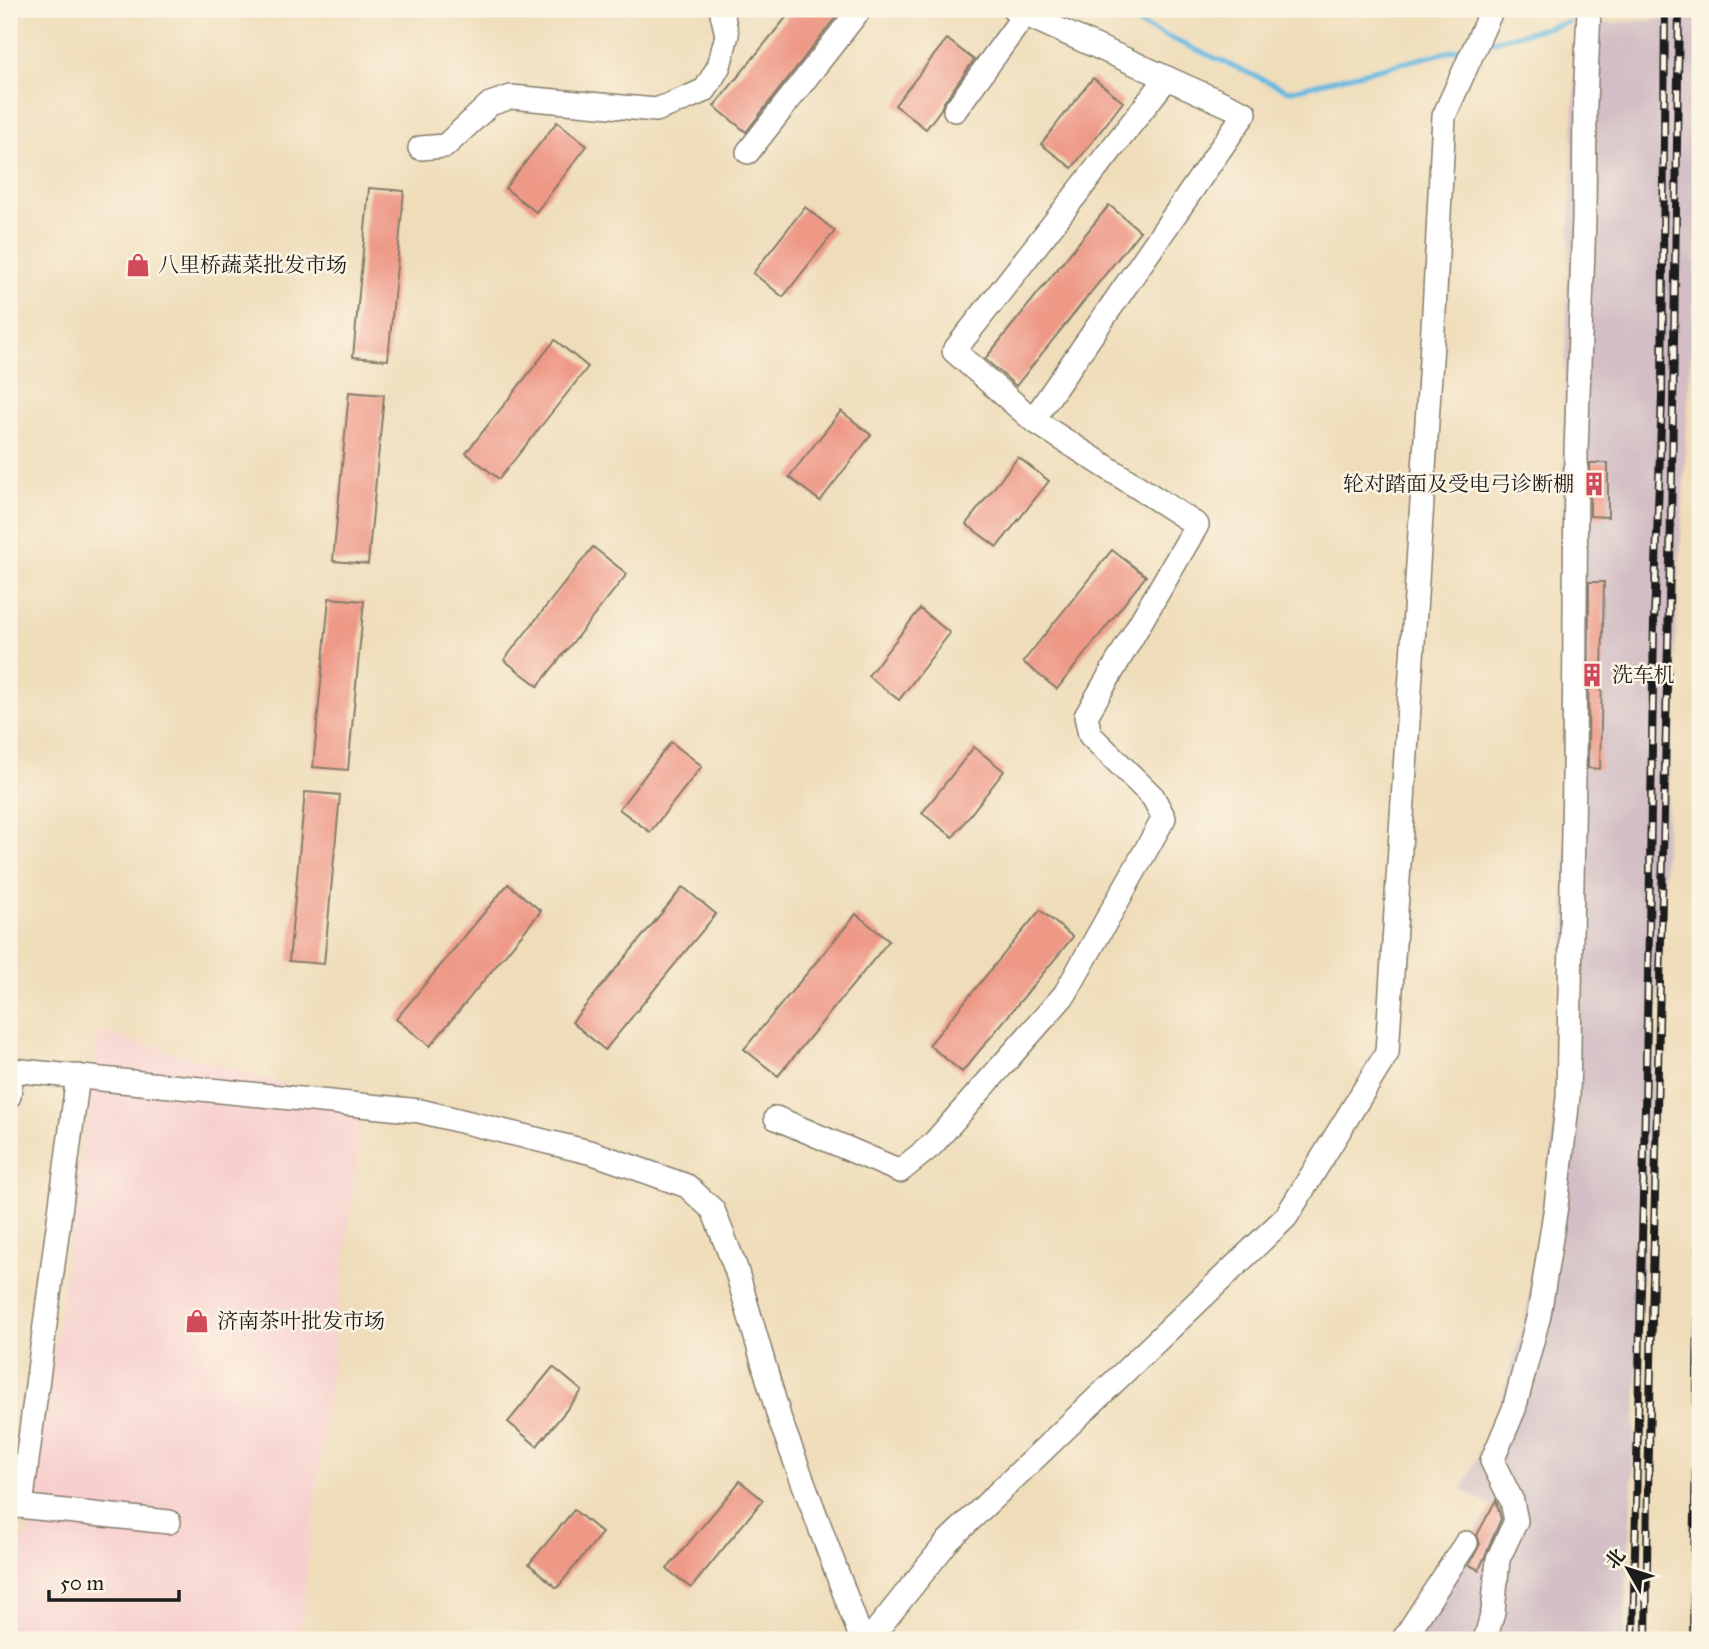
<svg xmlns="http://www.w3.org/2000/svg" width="1709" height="1649" font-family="'IM FELL Great Primer','Noto Serif SC',serif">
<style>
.built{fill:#f7d0ce}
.industrial{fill:#d2bec4}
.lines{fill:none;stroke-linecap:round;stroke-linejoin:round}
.stream{stroke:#64b8e0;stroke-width:5}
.building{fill:#ee9886}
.minor-casing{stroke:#867c6b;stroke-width:26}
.minor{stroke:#fff;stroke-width:23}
.rail-casing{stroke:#1c1c1c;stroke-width:8}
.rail{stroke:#fcf5e5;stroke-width:5;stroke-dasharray:16;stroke-linecap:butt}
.labels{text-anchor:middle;stroke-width:5;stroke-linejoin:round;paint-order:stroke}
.poi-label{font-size:21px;fill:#1c1c1c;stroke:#fcf5e5;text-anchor:start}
</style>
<rect width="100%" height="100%" fill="#fcf5e5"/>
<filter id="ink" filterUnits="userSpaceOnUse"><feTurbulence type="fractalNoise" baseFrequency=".0143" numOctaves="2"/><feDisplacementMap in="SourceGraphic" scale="14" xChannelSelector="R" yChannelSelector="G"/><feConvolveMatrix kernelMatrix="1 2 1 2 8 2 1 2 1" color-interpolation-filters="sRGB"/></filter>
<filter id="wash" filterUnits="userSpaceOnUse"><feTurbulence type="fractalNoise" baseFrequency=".00686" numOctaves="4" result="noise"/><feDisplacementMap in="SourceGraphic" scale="28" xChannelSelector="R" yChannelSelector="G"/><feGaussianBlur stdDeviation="1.57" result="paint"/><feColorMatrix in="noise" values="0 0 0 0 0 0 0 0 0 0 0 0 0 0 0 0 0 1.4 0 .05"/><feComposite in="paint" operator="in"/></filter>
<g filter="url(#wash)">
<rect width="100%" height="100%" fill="#efddba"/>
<polygon class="built" points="99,1031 363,1106 299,1640 9,1640 9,1536 27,1538"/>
<polygon class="industrial" points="1700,17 1700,174 1624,1640 1409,1640 1491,1506 1462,1490 1501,1403 1525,1319 1549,1173 1561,1057 1572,580 1563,576 1565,362 1577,25"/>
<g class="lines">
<g class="stream">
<polyline points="1105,9 1289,91 1467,47"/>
<polyline points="1484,43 1569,22"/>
</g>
</g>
<g id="blocks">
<g class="building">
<polygon points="793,9 842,9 746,132 714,106"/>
<polygon points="947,39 974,60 944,102 941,109 926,129 895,105"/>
<polygon points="1093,78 1123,102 1072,168 1041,144"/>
<polygon points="557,122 587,146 536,212 505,188"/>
<polygon points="369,188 404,191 388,360 353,357"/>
<polygon points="1109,205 1140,231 1016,386 985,359"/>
<polygon points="805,207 835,231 783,297 753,273"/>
<polygon points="555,340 588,367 499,479 466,453"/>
<polygon points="349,392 384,395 368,564 333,561"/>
<polygon points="841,411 871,435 820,501 789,477"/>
<polygon points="1018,457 1049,481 997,547 966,524"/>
<polygon points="1590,463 1608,463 1608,517 1590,516"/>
<polygon points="593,547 627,574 538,686 504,660"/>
<polygon points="1112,550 1146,576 1057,689 1023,662"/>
<polygon points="1589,582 1604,582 1600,769 1588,768"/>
<polygon points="329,598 364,601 348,770 313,767"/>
<polygon points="920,609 950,633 899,700 868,676"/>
<polygon points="671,742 702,766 650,832 619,809"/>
<polygon points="974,747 1004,771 953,837 922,813"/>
<polygon points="305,792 340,795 324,964 289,961"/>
<polygon points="508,884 541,911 430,1046 396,1019"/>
<polygon points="683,887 716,914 605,1050 572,1022"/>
<polygon points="1040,910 1073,937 962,1072 929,1045"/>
<polygon points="856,914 889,941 778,1076 744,1049"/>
<polygon points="553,1367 582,1391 537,1446 508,1422"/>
<polygon points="740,1481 763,1500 691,1588 667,1569"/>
<polygon points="1496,1500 1501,1519 1479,1570 1469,1565 1480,1544 1477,1535"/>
<polygon points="574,1510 602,1533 557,1588 529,1564"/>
</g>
</g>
</g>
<g filter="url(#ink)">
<use href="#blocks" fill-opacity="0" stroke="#867c6b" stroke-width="2"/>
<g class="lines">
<g class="minor-casing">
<g id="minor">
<polyline points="955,110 1025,14"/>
<polyline points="420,148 445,146 490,104 511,97 656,110 687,98 705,90 719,66 727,35 721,9"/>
<polyline points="748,152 860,9"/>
<polyline points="1033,420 954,351 1167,78"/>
<polyline points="9,1096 12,1070 420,1111 593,1153 687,1186 713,1210 736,1269 780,1420 862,1640"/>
<polyline points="776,1118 900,1171 932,1145 1065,994 1164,818 1153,797 1090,735 1086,716 1197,525 1033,420 1245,113 1013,9"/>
<polyline points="9,1505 169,1522"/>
<polyline points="21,1506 78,1076"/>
<polyline points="871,1640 876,1631 948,1541 1286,1217 1387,1053 1434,312 1444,116 1492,9"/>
<polyline points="1403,1640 1466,1543"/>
<polyline points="1485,1640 1493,1612 1498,1559 1516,1521 1512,1501 1492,1461 1514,1409 1539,1315 1556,1206 1568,1097 1574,777 1576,453 1584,218 1585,102 1589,9"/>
</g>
</g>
<use href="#minor" class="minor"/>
<g class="rail-casing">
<g id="rail">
<polyline points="1633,1640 1649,932 1654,622 1662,396 1665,9"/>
<polyline points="1646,1640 1648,1489 1672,475 1679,9"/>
<polyline points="1693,1640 1700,1192"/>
</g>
</g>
<use href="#rail" class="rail"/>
</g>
</g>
<defs>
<g id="shop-bare" transform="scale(1.89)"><path d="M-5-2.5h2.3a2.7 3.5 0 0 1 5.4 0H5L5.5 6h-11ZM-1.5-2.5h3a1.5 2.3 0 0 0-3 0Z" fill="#d1495b" stroke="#fcf5e5" stroke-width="2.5" paint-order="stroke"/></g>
<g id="building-bare" transform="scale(1.89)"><path d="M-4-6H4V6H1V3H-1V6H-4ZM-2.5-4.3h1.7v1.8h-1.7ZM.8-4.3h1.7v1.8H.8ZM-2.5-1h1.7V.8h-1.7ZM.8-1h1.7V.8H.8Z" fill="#d1495b" stroke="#fcf5e5" stroke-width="2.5" paint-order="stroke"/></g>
</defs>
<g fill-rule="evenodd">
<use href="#shop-bare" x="138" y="265"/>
<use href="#building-bare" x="1594" y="484"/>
<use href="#building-bare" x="1592" y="675"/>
<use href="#shop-bare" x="197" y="1321"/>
</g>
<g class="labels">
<g class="poi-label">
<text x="158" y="272">八里桥蔬菜批发市场</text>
<text x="1574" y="491" text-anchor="end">轮对踏面及受电弓诊断棚</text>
<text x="1612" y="682">洗车机</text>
<text x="217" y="1328">济南茶叶批发市场</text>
</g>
</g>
<rect width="1709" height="1649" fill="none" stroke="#fcf5e5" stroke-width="35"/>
<g transform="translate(1628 1569) rotate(309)" stroke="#fcf5e5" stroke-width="5" paint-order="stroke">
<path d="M0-5L12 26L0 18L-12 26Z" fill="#1c1c1c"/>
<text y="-10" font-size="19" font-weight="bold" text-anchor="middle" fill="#1c1c1c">北</text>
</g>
<path d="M49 1590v10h130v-10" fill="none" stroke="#1c1c1c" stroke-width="3.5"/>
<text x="60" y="1590" font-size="21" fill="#1c1c1c" stroke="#fcf5e5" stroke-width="5" paint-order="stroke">50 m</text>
</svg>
